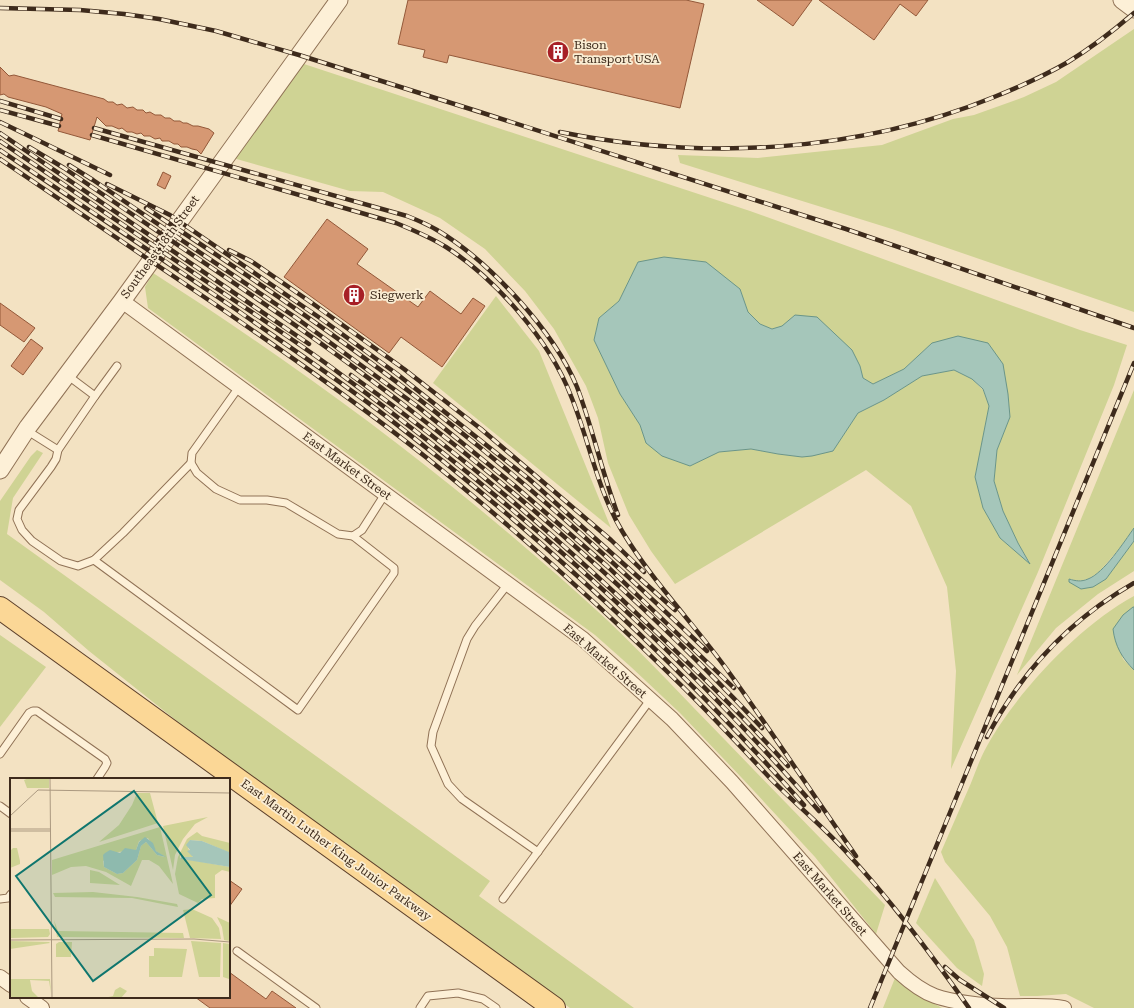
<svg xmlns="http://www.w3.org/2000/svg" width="1134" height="1008" font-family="'Roboto Serif',serif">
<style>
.green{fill:#cfd394;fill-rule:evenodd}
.water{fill:#a5c6ba;stroke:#6a9589}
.building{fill:#d69873;stroke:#935839}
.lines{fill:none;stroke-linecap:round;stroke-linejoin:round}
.service-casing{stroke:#907256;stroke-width:9}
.minor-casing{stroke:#907256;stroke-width:16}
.tertiary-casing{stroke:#907256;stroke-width:19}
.primary-casing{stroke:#5d402b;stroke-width:24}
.service{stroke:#fdf0d7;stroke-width:7}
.minor{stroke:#fdf0d7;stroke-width:14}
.tertiary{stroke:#fdf0d7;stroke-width:17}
.primary{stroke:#fbd796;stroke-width:22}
.rail-casing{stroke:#3e2b1c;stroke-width:4.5}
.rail{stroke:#faedd3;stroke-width:3;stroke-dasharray:9;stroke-linecap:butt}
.labels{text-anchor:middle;stroke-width:3.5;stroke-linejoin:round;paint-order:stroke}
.poi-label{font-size:12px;fill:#3e2b1c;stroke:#faedd3;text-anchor:start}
.street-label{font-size:12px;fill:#3e2b1c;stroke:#faedd3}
.inset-road{fill:none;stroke:#ab9980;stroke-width:1}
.view{fill:#0f766e;fill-opacity:0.15;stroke:#0f766e;stroke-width:2}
.inset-edge{fill:none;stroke:#3e2b1c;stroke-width:2}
</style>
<rect width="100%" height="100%" fill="#f3e2c2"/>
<g class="green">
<polygon points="1134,29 1134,312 892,229 680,163 678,155 758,158 882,145 953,119 974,115 1024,97 1056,82"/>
<path d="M301,63L750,211L1080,330L1127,345L1114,385L1038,572L951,769L956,671L947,587L911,506L866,470L675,584L651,551L629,515L608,463L598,418L586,386L554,329L525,291L485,249L440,218L383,192L350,191L233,158ZM638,262L740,289L748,312L760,324L772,329L783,326L795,315L860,366L863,378L873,384L904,369L932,343L1008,394L1010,417L997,450L994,481L1003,511L1018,543L1030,563L1000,538L983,508L975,477L989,406L983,390L972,379L954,370L922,376L884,400L858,413L833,451L802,457L778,454L751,449L718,452L690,466L647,443L640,425L620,394L594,340L599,318L619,301Z"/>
<path d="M153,273C313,375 466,490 606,619C647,658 686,700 726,741C779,796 832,850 885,905L876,934L815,857L741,777L680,713L631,667L595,635L148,308L145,287Z"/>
<polygon points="496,296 539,351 611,528 433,383"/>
<polygon points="1134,390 1134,528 1119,549 1099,572 1088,579 1078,581 1070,579 1082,589 1106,579 1134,541 1134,571 1098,594 1056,628 1017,675"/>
<polygon points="37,450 43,453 13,498 7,534 490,881 479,896 634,1008 570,1008 394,882 197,737 89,651 44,612 0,580 0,501 31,456"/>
<path d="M1134,596V607H1133L1122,655L1123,659L1134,670V1008H1094L1066,994L1037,996H1020L1007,947L990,916L945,862L941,852C951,829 961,806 971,783C976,771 980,758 987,746C1016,693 1080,625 1134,596Z"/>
<polygon points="0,635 46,667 0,727"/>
<polygon points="935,878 974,940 984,974 982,986 957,968 916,923"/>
<polygon points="895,978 922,997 942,1008 883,1008"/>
</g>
<g class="water">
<polygon points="664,257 706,262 740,289 748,312 760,324 772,329 782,326 795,315 817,317 852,350 860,366 863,378 873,384 904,369 932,343 958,336 988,343 1003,364 1008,394 1010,417 997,450 994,481 1003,511 1018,543 1030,564 1000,538 983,508 975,477 989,406 983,389 972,379 954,370 922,376 884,400 858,413 833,451 812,456 802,457 778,454 751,449 719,452 690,466 662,456 646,443 640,425 620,394 594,340 599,318 619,301 638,262"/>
<path d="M1134,528V541L1106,579L1093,587L1081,589L1069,582V579C1076,581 1081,582 1088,579C1104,573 1124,542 1134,528Z"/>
<path d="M1133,607H1134V670C1122,658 1115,646 1113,629L1123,615Z"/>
</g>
<g class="building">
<polygon points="408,0 686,0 704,4 680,108 449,55 447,63 423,57 425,50 398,44"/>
<polygon points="757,0 812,0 793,26"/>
<polygon points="819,0 928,0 916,16 900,4 874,40"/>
<polygon points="0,67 9,76 14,75 104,99 108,102 113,102 117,105 122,104 127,108 133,107 137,110 143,110 146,113 150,112 155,115 161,115 165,118 170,118 174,121 180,121 183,123 187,123 193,126 198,126 209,129 214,133 201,154 197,150 192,149 187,147 181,147 178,144 174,144 169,141 162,141 160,138 155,139 150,136 144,136 141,133 137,134 132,132 127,132 122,128 119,129 112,126 106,126 97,117 90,140 58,131 62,114 46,107 8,97 4,94 0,95"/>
<polygon points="163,172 171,176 165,189 157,185"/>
<polygon points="327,219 368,249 357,264 418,307 430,291 461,314 473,298 485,306 442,367 401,337 389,353 284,277"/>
<polygon points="0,303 35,328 24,342 0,325"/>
<polygon points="31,339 43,348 23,375 11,366"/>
<polygon points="229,880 242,889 229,907"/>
<polygon points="229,972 266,999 272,991 296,1008 210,1008 195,997 229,997"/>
</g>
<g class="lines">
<g class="service-casing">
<g id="service">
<polyline points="117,366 95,396 58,450 56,459 51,467 19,510 17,519 22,530 32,541 61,561 78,566 94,560 123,533 191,463"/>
<polyline points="67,375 95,396"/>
<polyline points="239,387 192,453 191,463 197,473 216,489 240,500 267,500 286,503 338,534 353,536 362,530 385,494"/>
<polyline points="26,430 58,450"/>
<polyline points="94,560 298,710 394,573 394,568 353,536"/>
<polyline points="508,584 475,626 467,639 433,732 431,746 448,784 462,799 538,852"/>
<polyline points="0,754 29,713 33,711 37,711 105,759 107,763 105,767 97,779"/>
<polyline points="0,806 11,814"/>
<polyline points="0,899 8,898 11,894"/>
<polyline points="503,899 650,700"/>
<polyline points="237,951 316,1008"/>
<polyline points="420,1008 428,996 458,993 483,999 496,1008"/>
</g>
</g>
<g class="minor-casing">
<g id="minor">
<path d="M122,301L583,639L672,719L732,782L899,972C910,982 921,991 935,996C952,1002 985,1006 1002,1006C1023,1007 1044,1004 1064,1008"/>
<polyline points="0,977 11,985"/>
<polyline points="27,997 42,1008"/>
</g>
</g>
<g class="tertiary-casing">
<g id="tertiary">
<polyline points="1122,0 1134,9"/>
<polyline points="0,470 28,427 122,301 339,0"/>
</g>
</g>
<g class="primary-casing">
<polyline id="primary" points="0,608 554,1008"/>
</g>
<use href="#service" class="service"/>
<use href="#minor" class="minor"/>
<use href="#tertiary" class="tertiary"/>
<use href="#primary" class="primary"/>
<g class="rail-casing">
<g id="rail">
<polyline points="0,8 80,10 124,14 159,19 216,31 299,55 483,113 846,229 1134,328"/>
<polyline points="0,101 61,119"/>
<polyline points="0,110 59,126"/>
<polyline points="0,122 110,175"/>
<path d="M94,128L407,216C417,220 427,224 437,230C489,261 554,331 577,387C593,429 602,473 618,515"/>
<path d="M560,132C703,161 857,153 994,97C1019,87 1044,76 1068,62C1091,48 1113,31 1134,13"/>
<polyline points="0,133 309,344"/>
<path d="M92,135L396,223C413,230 430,237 446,247C496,279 550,341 571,396C589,440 597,489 622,531C652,581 694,624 728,671C772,732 813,795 856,856"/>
<path d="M0,141C72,190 144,239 216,288C257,316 299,343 339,373C513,501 677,648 819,811"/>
<path d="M29,147L64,168C178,246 295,321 404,405C531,503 653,611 762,728"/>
<path d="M0,150C78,202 156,255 234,308C285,344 337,379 387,417C538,533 678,663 804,805"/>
<path d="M0,159C72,208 144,256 216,305C287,354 359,404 427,458C516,530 602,607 684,688C713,717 741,747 769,777C795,804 824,827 849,855C892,902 932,955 969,1008"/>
<polyline points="69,165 93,180 295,317 417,406 515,486 607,566 734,688"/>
<polyline points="107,184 170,215 320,318 397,374 529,479 675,610"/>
<path d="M146,208C249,276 352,345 448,422C539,493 623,571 707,651"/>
<polyline points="229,250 251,261 312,303 404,369 454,408 481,429 611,540 644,572"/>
<path d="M351,375C459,452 560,539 655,631C701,675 746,719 788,766"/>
<path d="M987,737C1021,672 1071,619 1134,583"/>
<polyline points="945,967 960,980 1004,1008"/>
<polyline points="870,1008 1134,363"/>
</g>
</g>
<use href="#rail" class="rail"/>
</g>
<defs>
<g id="building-disc" transform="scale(1.15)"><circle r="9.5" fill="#a71f26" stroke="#faedd3"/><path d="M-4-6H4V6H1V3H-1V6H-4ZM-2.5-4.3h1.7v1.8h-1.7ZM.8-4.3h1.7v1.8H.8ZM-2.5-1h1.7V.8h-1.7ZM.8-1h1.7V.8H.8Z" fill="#fff"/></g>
</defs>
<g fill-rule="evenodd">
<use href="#building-disc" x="558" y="52"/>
<use href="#building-disc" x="354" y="295"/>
</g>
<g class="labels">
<g class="poi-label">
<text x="574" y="49">Bison<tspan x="574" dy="14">Transport USA</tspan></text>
<text x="370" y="299">Siegwerk</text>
</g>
<g class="street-label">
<text transform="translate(160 247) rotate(-54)" y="4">Southeast 18th Street</text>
<text transform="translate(347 466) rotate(36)" y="4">East Market Street</text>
<text transform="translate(605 661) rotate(41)" y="4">East Market Street</text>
<text transform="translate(336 850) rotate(36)" y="4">East Martin Luther King Junior Parkway</text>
<text transform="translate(830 894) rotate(49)" y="4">East Market Street</text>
</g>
</g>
<g transform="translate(10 778)">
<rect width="220" height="220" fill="#f3e2c2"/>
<path d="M19,0H39V10H17L14,2ZM127,15H140L148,45L89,64L109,47L122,27ZM198,39L185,46L173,61L165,77L163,92L153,48ZM150,49L163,106L149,88L139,82H132L121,108L96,94L76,88L61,89L42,97V82ZM138,60L146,73L155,79L147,77L136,64L131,68L127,82L113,95L107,96L94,89L93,83L108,74L126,72L129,63ZM187,54L192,58L220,65V75L192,63L180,62L178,70L183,79H172L170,76V80L220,89V120V94L212,92L205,97V120L192,121L188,125L169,116L165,96L168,79L177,61ZM3,70H7L10,83V86L0,90V73ZM80,92L89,94L110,107L80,105ZM83,114L127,119L167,126L168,129L122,120L45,119L43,115ZM182,131L202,140L209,150L211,161L180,160L173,132ZM207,139L220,145V163L214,162L212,149ZM44,142L48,153L173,155L174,160L47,159ZM0,151H39L40,156L38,159L0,160ZM0,163L39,164L40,165L0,171ZM181,163L211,165L210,199H189ZM49,164H62L61,179H46V166ZM213,165L220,166V220L219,201L213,199ZM144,170L177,171L172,199H139V178H144ZM0,201H40L41,215L39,203L20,202L22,213L29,220H4L0,218ZM110,209L117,213L111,220H94L103,218L105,212Z" fill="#cfd394" fill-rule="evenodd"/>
<path d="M135,59L143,65L146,73L156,79L147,77L136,64L131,68L127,82L113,95L107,96L94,89L93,77L95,75L100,72L110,75L115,70L126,72L129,64ZM180,62L192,63L219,74L220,89L171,81V75L173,79H183L177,73L180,72L176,67Z" fill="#a5c6ba"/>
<path class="inset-road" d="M40,0L42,220M0,38L28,12L220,15M0,51H41M0,53H41M0,162L184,161L220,164"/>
<path class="view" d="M124,13L201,117L83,203L6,98Z"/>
<rect width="220" height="220" class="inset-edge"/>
</g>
</svg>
